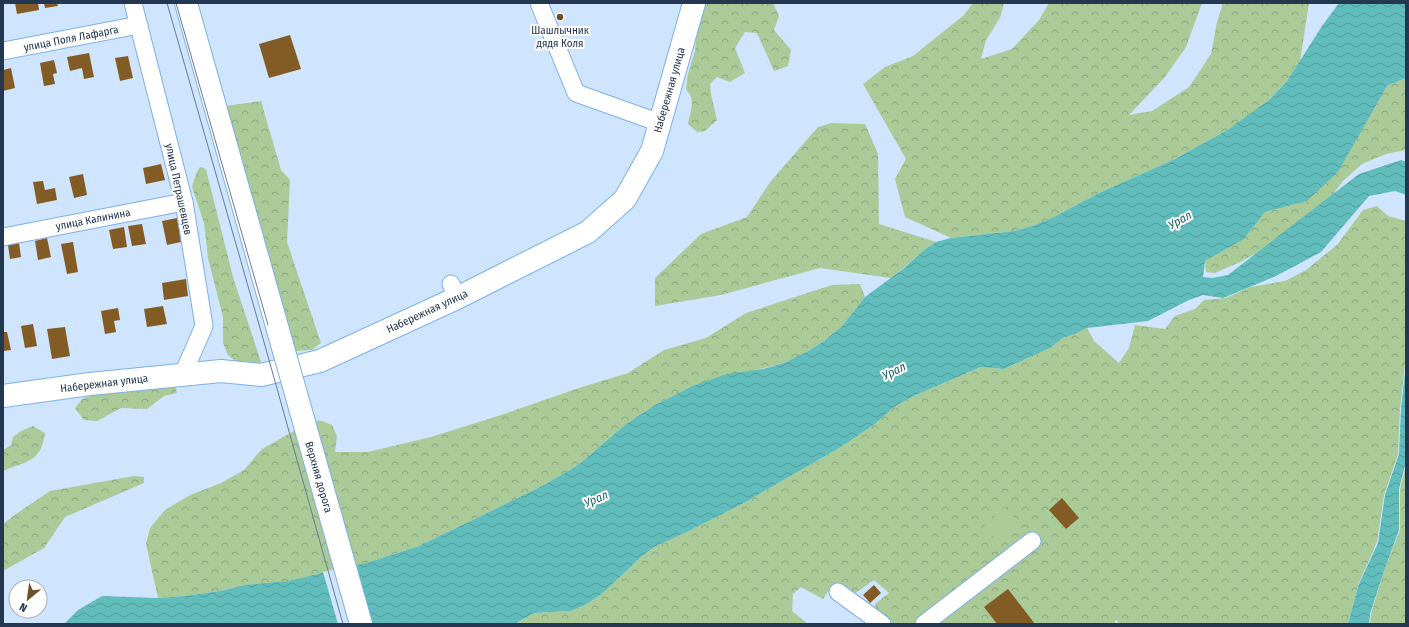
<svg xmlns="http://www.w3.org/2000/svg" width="1409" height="627" font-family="'Fira Sans Condensed',sans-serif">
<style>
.forest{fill:url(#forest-crowns)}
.garden{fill:#aacb97}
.water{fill:url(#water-waves)}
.pier{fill:#cfe4fd}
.building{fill:#825c24}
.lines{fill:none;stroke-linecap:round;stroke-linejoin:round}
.minor-casing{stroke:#7eafeb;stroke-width:19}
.major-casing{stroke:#7eafeb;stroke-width:24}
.minor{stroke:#fff;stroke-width:17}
.major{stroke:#fff;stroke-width:22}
.tram{stroke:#677b94;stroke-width:1}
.major-bridge-casing{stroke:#7eafeb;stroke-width:24;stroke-linecap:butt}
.major-bridge{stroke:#fff;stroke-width:22}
.poi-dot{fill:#6e5025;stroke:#fff;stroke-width:1.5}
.labels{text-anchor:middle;stroke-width:4;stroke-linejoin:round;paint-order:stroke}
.poi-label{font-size:11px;fill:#233750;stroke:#fff}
.street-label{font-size:11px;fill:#233750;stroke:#fff}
.water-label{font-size:12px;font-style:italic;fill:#166261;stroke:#fff}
</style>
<defs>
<pattern id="forest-crowns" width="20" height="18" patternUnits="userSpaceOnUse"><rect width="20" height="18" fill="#aacb97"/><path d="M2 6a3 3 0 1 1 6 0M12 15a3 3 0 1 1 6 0" fill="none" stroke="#8aa67e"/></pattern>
<pattern id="water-waves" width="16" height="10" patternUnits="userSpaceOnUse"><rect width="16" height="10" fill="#61bdbb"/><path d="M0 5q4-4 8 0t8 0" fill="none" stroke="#509a9a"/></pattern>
</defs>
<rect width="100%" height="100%" fill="#cfe4fd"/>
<g class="forest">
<path d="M702,3H773L779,16L774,30L791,50L788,66L774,71L757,33L745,32L735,48L745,73L730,82L717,77L710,84L711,94L717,120L705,131L697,132L688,124C689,116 694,104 691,97C691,95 687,91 686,89L688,74L695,51L698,20Z"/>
<polygon points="973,3 1004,3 1000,18 986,40 981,59 1012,49 1039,20 1049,3 1202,3 1186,47 1165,77 1129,115 1152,111 1189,87 1211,54 1217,22 1223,3 1309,3 1300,61 1287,81 1269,100 1248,117 1229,129 1175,159 1099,193 1054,217 1035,225 1014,231 951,238 905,217 895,179 906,159 863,84 885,67 913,56 964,15"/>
<polygon points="1406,78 1406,150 1386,154 1362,164 1343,181 1330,198 1266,248 1240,262 1215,273 1206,272 1205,261 1244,239 1265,212 1307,201 1372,112 1387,86"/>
<polygon points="261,101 281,170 290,180 287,242 321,343 312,350 295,351 226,106"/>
<path d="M831,123L865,124L878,154L879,224L936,242C920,252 907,266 891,278L820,268L721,295L655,306V278L701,234L747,217L771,181L818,127Z"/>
<polygon points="200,167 206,169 233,277 261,362 256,367 241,366 228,355 223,343 223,317 208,258 204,223 192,187 196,174"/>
<polygon points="1377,206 1388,216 1406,221 1406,356 1400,409 1398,454 1384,495 1377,542 1358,585 1348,624 1121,624 1115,620 1115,624 894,624 876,613 875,604 889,593 874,580 854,594 847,588 831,587 823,599 801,587 793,594 792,611 808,624 516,624 534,613 571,611 587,604 603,593 640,558 654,547 689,531 744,503 841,447 875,424 894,407 916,395 981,367 1004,369 1050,348 1063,338 1077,333 1087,328 1094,341 1119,363 1129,348 1135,325 1165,329 1175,316 1195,309 1204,300 1226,298 1250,287 1285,281 1306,270 1337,245 1363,210"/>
<polygon points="860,284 865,297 842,326 824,341 808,351 784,363 692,386 655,405 626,424 578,465 544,485 419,546 369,562 314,576 288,581 244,585 220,591 184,596 158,598 146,544 150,528 165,510 190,495 221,483 244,470 262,449 313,420 322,421 332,425 337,436 335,452 368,452 431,437 501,415 582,387 628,373 664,350 706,338 746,313 832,285"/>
<polygon points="175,386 177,393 164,396 147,409 121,408 97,421 84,420 75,408 82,399 99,393"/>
<path d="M33,426L45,433C41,463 26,461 3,471V450L11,445L13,437L21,431Z"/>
<polygon points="1406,465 1406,624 1370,624 1371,614 1384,571 1400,530 1400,489"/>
<polygon points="134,476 144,477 144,483 65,517 44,548 3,571 3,524 16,514 50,491"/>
</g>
<polygon class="garden" points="1004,507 1017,521 996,540 984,526"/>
<g class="water">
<polygon points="1339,3 1406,3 1406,78 1387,86 1338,172 1307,201 1265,212 1244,239 1205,261 1203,277 1212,278 1228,275 1359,174 1401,160 1406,162 1406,195 1395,191 1369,196 1321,252 1276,276 1223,298 1203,295 1189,300 1148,321 1087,328 1077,333 1063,338 1050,348 1004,369 981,367 916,395 894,407 875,424 841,447 744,503 689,531 654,547 640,558 603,593 587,604 571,611 534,613 515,624 64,624 78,610 102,596 158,598 184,596 220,591 244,585 288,581 369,562 419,546 544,485 578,465 626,424 655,405 692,386 727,374 763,369 784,363 808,351 824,341 842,326 865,297 903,269 924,250 936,242 951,238 1014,231 1035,225 1054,217 1099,193 1175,159 1229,129 1269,100 1287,81 1322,26"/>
<polygon points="1406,363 1406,462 1399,489 1399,530 1384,571 1370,614 1369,624 1348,624 1358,586 1378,543 1385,495 1399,454 1401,409"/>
</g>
<polygon class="pier" points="351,565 367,624 338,624 323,572"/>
<g class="building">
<polygon points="15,3 38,3 39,10 17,14"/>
<polygon points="44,3 57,3 58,6 45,8"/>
<polygon points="290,35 301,69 269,78 259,44"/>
<polygon points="89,53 94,77 84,79 82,68 70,71 67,57"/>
<polygon points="128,56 133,78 120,81 115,58"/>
<polygon points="54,60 57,73 53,74 55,84 44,86 40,63"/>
<polygon points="11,68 15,88 3,91 3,70"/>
<polygon points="161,164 165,180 146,184 143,168"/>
<polygon points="83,174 87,195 74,198 69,177"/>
<polygon points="43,181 45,190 55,188 57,200 37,204 33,182"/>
<polygon points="177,218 181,242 167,245 162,221"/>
<polygon points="142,224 146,244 132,246 128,226"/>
<polygon points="124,227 127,247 113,249 109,230"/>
<polygon points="47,238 51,257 38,260 35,241"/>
<polygon points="73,242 78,272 67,274 61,244"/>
<polygon points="19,243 21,257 10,259 8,245"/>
<polygon points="186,279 188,296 164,300 162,283"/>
<polygon points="163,306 167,324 147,327 144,309"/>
<polygon points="118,308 120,320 114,321 116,332 105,334 101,311"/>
<polygon points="33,324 37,346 25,348 21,326"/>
<polygon points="65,327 70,356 52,359 47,329"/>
<polygon points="3,332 7,332 11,350 3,351"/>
<polygon points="1062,498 1079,518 1066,529 1049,510"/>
<polygon points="874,585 881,593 870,603 863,595"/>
<polygon points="1008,589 1035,624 997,624 984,607"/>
</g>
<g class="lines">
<g class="minor-casing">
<g id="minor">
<polyline points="133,3 184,202 204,326 183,374"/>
<polyline points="539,3 576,93 660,123"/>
<polyline points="3,51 139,25"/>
<polyline points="3,237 184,202"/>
<polyline points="451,284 457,298"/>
<polyline points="838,592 882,624"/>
<polyline points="924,624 1032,541"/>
</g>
</g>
<g class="major-casing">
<g id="major">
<polyline points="186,3 278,330"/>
<polyline points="3,396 90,384 221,371 261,375 320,361 457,298 588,232 625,199 652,151 694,3"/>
</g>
</g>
<use href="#minor" class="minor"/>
<use href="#major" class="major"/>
<g class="tram">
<polyline points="167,3 262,335 343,624"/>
<polyline points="176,3 270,332 351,624"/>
</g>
<g class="major-bridge-casing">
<polyline id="major-bridge" points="278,330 361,624"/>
</g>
<use href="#major-bridge" class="major-bridge"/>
</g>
<circle class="poi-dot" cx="560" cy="17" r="4"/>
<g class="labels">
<g class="poi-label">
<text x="560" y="34">Шашлычник<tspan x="560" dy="13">дядя Коля</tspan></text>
</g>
<g class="street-label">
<text transform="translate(71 38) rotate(-11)" y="4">улица Поля Лафарга</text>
<text transform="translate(669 90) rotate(-74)" y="4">Набережная улица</text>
<text transform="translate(179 189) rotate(78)" y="4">улица Петрашевцев</text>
<text transform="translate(93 219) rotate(-11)" y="4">улица Калинина</text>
<text transform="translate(427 311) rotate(-25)" y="4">Набережная улица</text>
<text transform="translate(104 383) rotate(-7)" y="4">Набережная улица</text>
<text transform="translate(319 477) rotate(74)" y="4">Верхняя дорога</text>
</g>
<g class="water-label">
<text transform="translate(1180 220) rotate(-29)" y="4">Урал</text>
<text transform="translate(894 371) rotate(-26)" y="4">Урал</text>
<text transform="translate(596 499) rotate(-23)" y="4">Урал</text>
</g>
</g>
<rect width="1409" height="627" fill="none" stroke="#233750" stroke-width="8"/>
<g transform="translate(28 599) rotate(209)"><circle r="19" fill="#ffffff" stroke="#a7afb9"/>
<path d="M0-3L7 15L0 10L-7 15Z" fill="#6e5025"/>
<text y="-6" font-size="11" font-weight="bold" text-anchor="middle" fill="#233750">N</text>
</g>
</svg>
